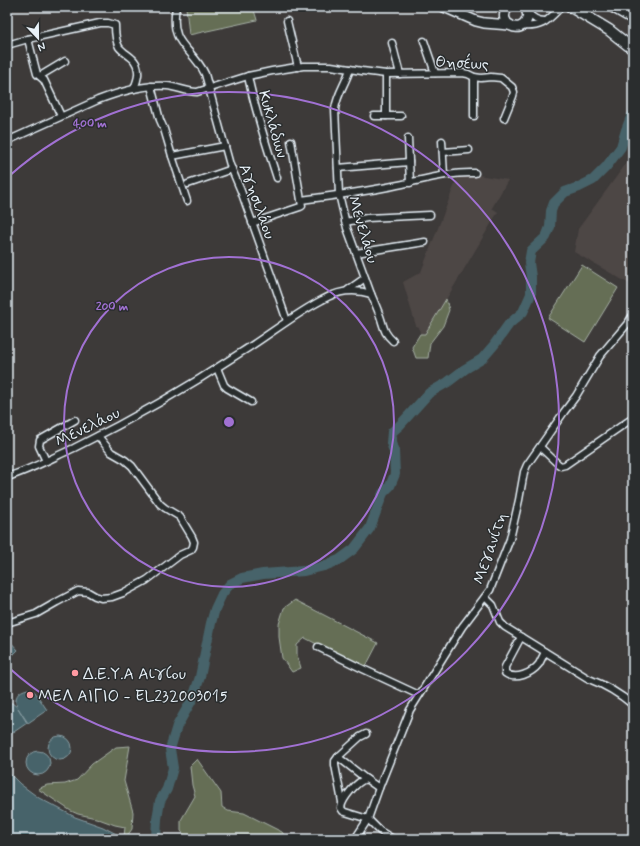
<svg xmlns="http://www.w3.org/2000/svg" width="640" height="846" font-family="Mynerve,sans-serif">
<style>
.built{fill:#4d4645}
.green{fill:#656e54;stroke:#a6b0a6}
.water{fill:#47646a;stroke:#879ca3}
.lines{fill:none;stroke-linecap:round;stroke-linejoin:round}
.river{stroke:#47646a;stroke-width:10}
.minor-casing{stroke:#e8f1f8;stroke-width:9}
.secondary-casing{stroke:#e8f1f8;stroke-width:12}
.primary-casing{stroke:#e8f1f8;stroke-width:13}
.motorway-casing{stroke:#e8f1f8;stroke-width:14}
.minor{stroke:#2a2d2e;stroke-width:6}
.secondary{stroke:#2a2d2e;stroke-width:9}
.primary{stroke:#2a2d2e;stroke-width:10}
.motorway{stroke:#2a2d2e;stroke-width:11}
.ring{fill:none;stroke:#a171d3;stroke-width:2}
.poi-dot{fill:#ff9aa2;stroke:#2a2d2e;stroke-width:1.5}
.labels{text-anchor:middle;stroke-width:3;stroke-linejoin:round;paint-order:stroke}
.street-label{font-size:16px;fill:#e8f1f8;stroke:#2a2d2e}
.poi-label{font-size:16px;fill:#e8f1f8;stroke:#2a2d2e;text-anchor:start}
.centre{fill:#a171d3;stroke:#2a2d2e;stroke-width:2}
.ring-label{font-size:12px;text-anchor:middle;font-weight:bold;fill:#a171d3;stroke:#2a2d2e;stroke-width:3;stroke-linejoin:round;paint-order:stroke}
</style>
<rect width="100%" height="100%" fill="#3d3a39"/>
<filter id="ink" filterUnits="userSpaceOnUse"><feTurbulence type="fractalNoise" baseFrequency=".025" numOctaves="2"/><feDisplacementMap in="SourceGraphic" scale="8" xChannelSelector="R" yChannelSelector="G"/><feConvolveMatrix kernelMatrix="1 2 1 2 8 2 1 2 1" color-interpolation-filters="sRGB"/></filter>
<g filter="url(#ink)">
<g class="built">
<polygon points="633,154 633,286 574,252 578,229"/>
<polygon points="472,174 508,180 492,208 498,212 425,335 420,334 419,327 416,326 403,282 421,272 458,176"/>
</g>
<g class="green">
<polygon points="186,7 253,7 257,20 189,35"/>
<polygon points="582,265 618,288 585,342 548,318"/>
<polygon points="446,299 449,310 443,326 430,343 428,358 416,358 412,347 420,334 425,334"/>
<polygon points="295,600 378,643 365,668 358,665 305,638 297,645 297,655 301,668 292,672 282,658 279,637 279,624 284,608"/>
<polygon points="130,746 124,781 133,812 132,829 125,839 124,837 125,827 115,825 96,818 78,814 71,811 38,789 47,785 65,784 77,780 92,764 116,747"/>
<polygon points="197,759 221,793 222,807 228,811 244,813 282,832 287,839 261,839 246,836 223,839 188,839 181,831 181,820 195,796 192,785 190,766"/>
</g>
<g class="water">
<polygon points="7,639 8,639 18,650 7,661"/>
<path d="M28,689L35,692L47,710L28,723L18,708L27,723L8,736L7,734V702L12,703L17,707C14,698 17,691 28,689Z"/>
<circle cx="60" cy="748" r="12"/>
<circle cx="38" cy="763" r="12"/>
<polygon points="7,771 20,784 39,798 75,817 103,827 126,839 7,839"/>
</g>
<g class="lines">
<polyline class="river" points="156,839 157,819 160,801 167,789 173,768 170,749 177,726 193,698 200,677 211,623 215,609 222,594 230,584 242,578 263,574 304,571 324,566 339,560 354,549 370,528 383,493 390,486 395,474 394,451 391,443 392,432 400,425 429,393 448,382 465,369 482,359 494,345 509,324 523,312 531,294 531,277 529,263 531,251 546,237 550,227 551,211 554,203 565,192 579,187 593,180 606,167 621,147 626,130 631,117 633,114"/>
<g class="minor-casing">
<g id="minor">
<path d="M176,7C169,47 192,46 205,74L230,165L241,191L275,286L287,321"/>
<path d="M528,12C532,18 538,21 545,21"/>
<polyline points="287,21 298,67"/>
<path d="M521,26C540,28 547,22 559,9"/>
<polyline points="28,39 37,74 44,80 61,116"/>
<polyline points="424,41 435,73"/>
<polyline points="392,43 400,74"/>
<path d="M7,45L28,39L100,23H108L115,25C115,32 115,40 119,47C126,56 137,57 138,71C139,77 136,83 134,89"/>
<polyline points="386,74 386,116"/>
<polyline points="40,76 65,61"/>
<path d="M248,76C255,111 266,144 277,178"/>
<polyline points="151,86 160,120 164,129 172,156 225,146"/>
<polyline points="374,116 401,116"/>
<polyline points="474,116 474,77"/>
<polyline points="408,138 410,183"/>
<path d="M7,141L98,100C119,92 144,84 167,86C177,87 187,92 197,92L248,76L272,71L303,66H331L362,71L386,74L463,73L468,74L474,77L481,78L491,77L501,78L512,87L514,92L513,96L504,118"/>
<polyline points="442,141 444,175"/>
<polyline points="443,152 469,150"/>
<polyline points="172,156 187,201"/>
<polyline points="338,168 409,162"/>
<polyline points="188,184 232,169"/>
<path d="M301,200C332,196 363,192 393,186C420,181 447,172 475,173"/>
<polyline points="345,222 367,218 430,215"/>
<polyline points="252,223 300,207 302,206 291,141"/>
<polyline points="356,253 425,242"/>
<polyline points="348,290 365,278"/>
<path d="M371,294C374,301 377,308 380,316C384,327 383,332 393,341"/>
<polyline points="217,368 224,385 227,388 251,402"/>
<polyline points="540,447 558,464 561,466 565,465 633,418"/>
<polyline points="46,461 39,446 40,440 75,420"/>
<path d="M7,477C30,470 52,458 74,448C131,420 187,388 240,353C268,336 293,315 322,300C338,291 353,288 371,294L347,228L339,194L335,109C337,94 346,83 350,69"/>
<path d="M485,597L493,605L500,622L505,627L589,679C605,685 620,694 633,705"/>
<polyline points="7,623 36,614 57,602 78,591 88,592 95,596 101,598 112,597 123,593 147,580 180,555 191,550 193,547 194,542 192,537 180,517 165,508 160,504 132,466 125,460 111,452 98,436"/>
<path d="M521,637L505,667V673C516,681 532,673 539,664C541,660 543,656 545,652"/>
<polyline points="318,647 363,669 419,695"/>
<polyline points="338,757 366,779"/>
<path d="M379,788L366,779C357,781 342,799 341,808L343,811L345,812L368,819L380,831L393,839"/>
<polyline points="342,802 335,765 335,761 338,757 360,737 366,734"/>
<polyline points="355,839 368,819 379,788 410,710 462,627 490,590 510,539 519,500 524,472 527,465 564,412 576,396 600,356 628,323 633,315"/>
</g>
</g>
<g class="secondary-casing">
<g id="secondary">
<polyline points="444,7 476,21 484,23 510,25"/>
<path d="M508,7C495,24 522,36 527,19C529,14 527,11 525,7"/>
</g>
</g>
<g class="primary-casing">
<polyline id="primary" points="571,7 609,30 633,49"/>
</g>
<g class="motorway-casing">
<polyline id="motorway" points="614,7 633,18"/>
</g>
<use href="#minor" class="minor"/>
<use href="#secondary" class="secondary"/>
<use href="#primary" class="primary"/>
<use href="#motorway" class="motorway"/>
</g>
</g>
<g class="ring">
<circle cx="229" cy="422" r="165"/>
<path d="M8 177A330 330 0 1 1 8 667"/>
</g>
<g class="poi-dot">
<circle cx="75" cy="673" r="4"/>
<circle cx="30" cy="695" r="4"/>
</g>
<g class="labels">
<g class="street-label">
<text transform="translate(462 62) rotate(3)" y="6">Θησέως</text>
<text transform="translate(274 124) rotate(74)" y="6">Κυκλάδων</text>
<text transform="translate(258 201) rotate(70)" y="6">Αγησιλάου</text>
<text transform="translate(364 229) rotate(73)" y="6">Μενελάου</text>
<text transform="translate(87 426) rotate(-26)" y="6">Μενελάου</text>
<text transform="translate(489 548) rotate(-71)" y="6">Μεγανίτη</text>
</g>
<g class="poi-label">
<text x="83" y="679">Δ.Ε.Υ.Α Αιγίου</text>
<text x="38" y="701">ΜΕΛ ΑΙΓΙΟ - EL232003015</text>
</g>
</g>
<circle cx="229" cy="422" r="6" class="centre"/>
<g class="ring-label">
<text x="90" y="127">400 m</text>
<text x="112" y="310">200 m</text>
</g>
<rect width="640" height="846" fill="none" stroke="#2a2d2e" stroke-width="24"/>
<rect x="12" y="12" width="616" height="822" fill="none" stroke="#e8f1f8" stroke-width="1.5" filter="url(#ink)"/>
<g transform="translate(38 38) rotate(158)" stroke="#2a2d2e" stroke-width="3" paint-order="stroke">
<path d="M0-3L7 15L0 10L-7 15Z" fill="#e8f1f8"/>
<text y="-6" font-size="11" font-weight="bold" text-anchor="middle" fill="#e8f1f8">N</text>
</g>
</svg>
